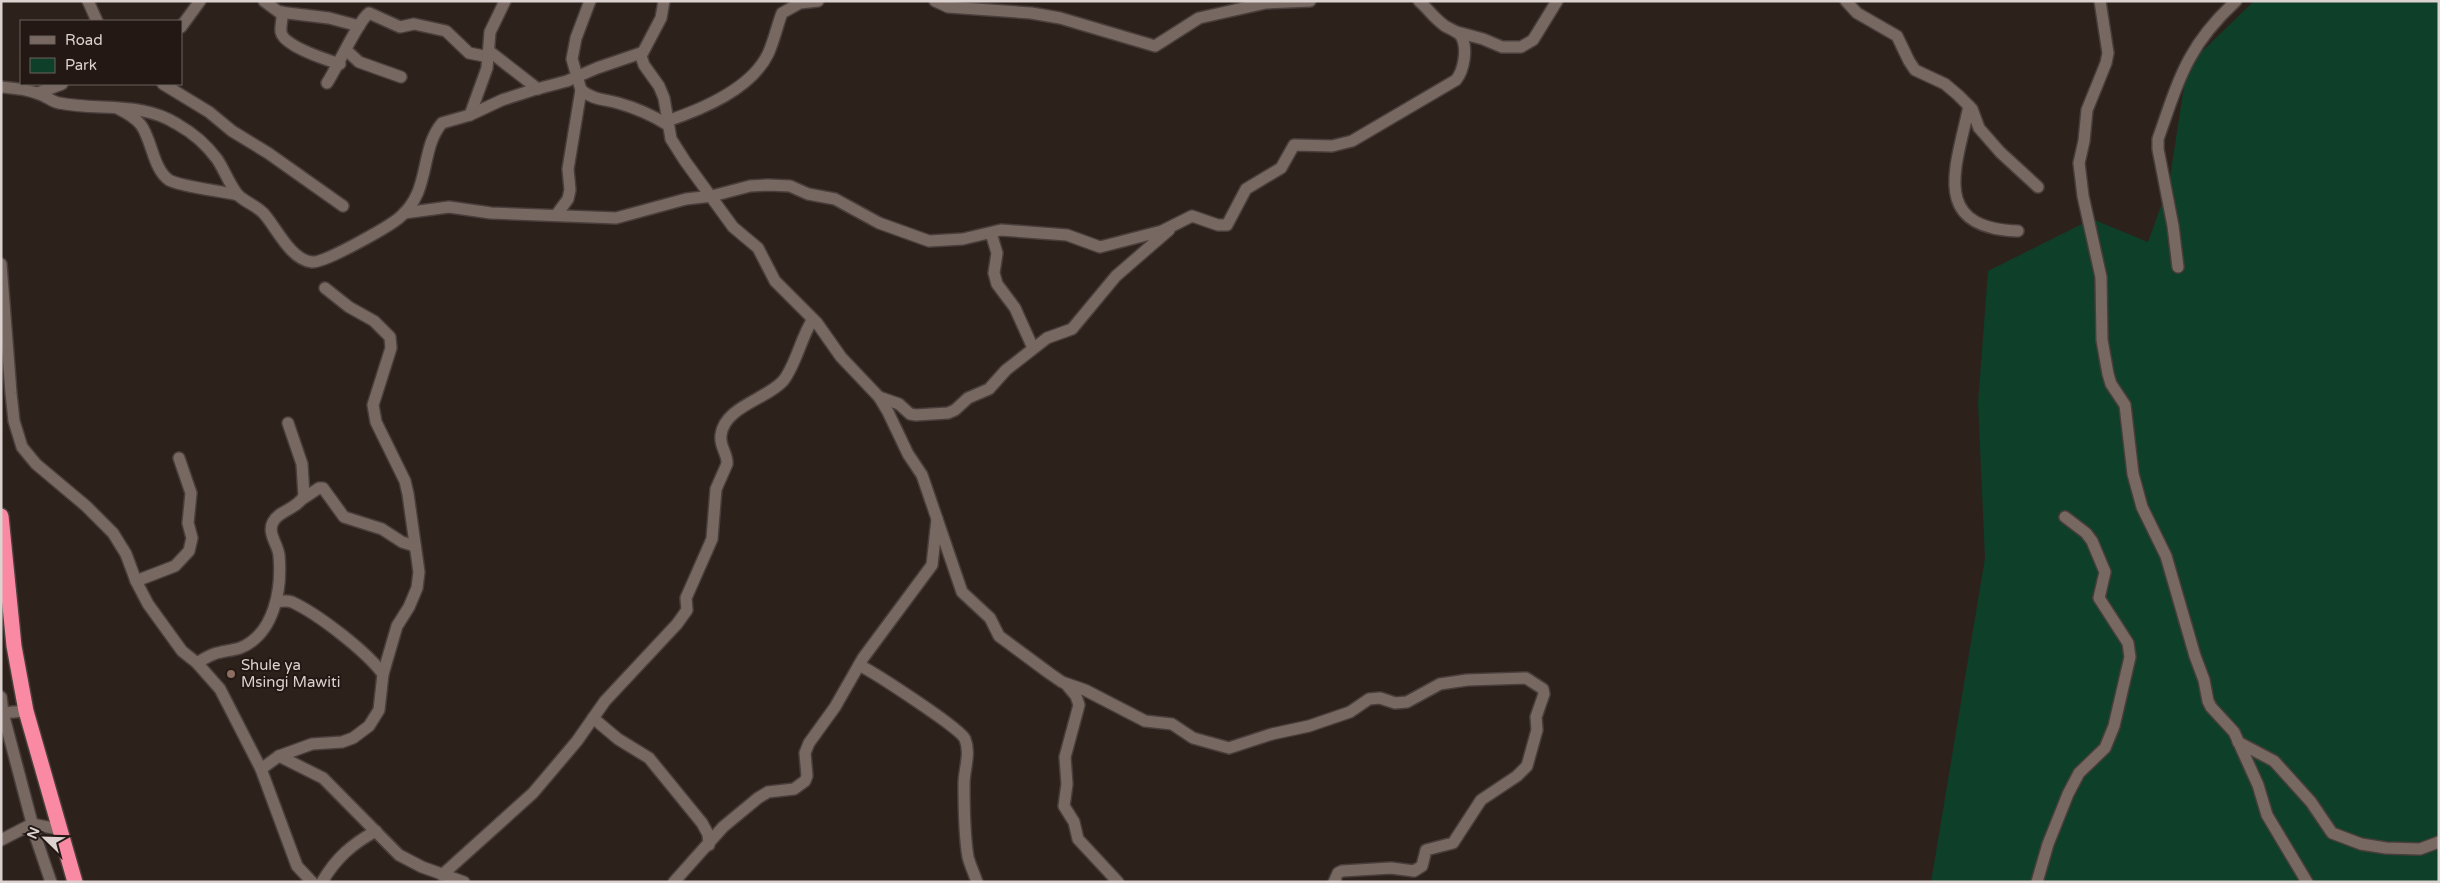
<svg xmlns="http://www.w3.org/2000/svg" width="2440" height="883" font-family="'Varela Round',sans-serif">
<style>
.green{fill:#0e3f28}
.lines{fill:none;stroke-linecap:round;stroke-linejoin:round}
.street-casing{stroke:#493e3b;stroke-width:14}
.highway-casing{stroke:#493e3b;stroke-width:18}
.street{stroke:#776862;stroke-width:11}
.highway{stroke:#fa89a3;stroke-width:15}
.education-dot{fill:#8d6e63;stroke:#231813;stroke-width:2}
.labels{text-anchor:middle;stroke-width:4;stroke-linejoin:round;paint-order:stroke}
.poi-label{font-size:15px;fill:#dcd3d0;stroke:#231813;text-anchor:start}
</style>
<rect width="100%" height="100%" fill="#2d211c"/>
<polygon class="green" points="2254,1 2439,1 2439,882 1931,882 1985,558 1978,403 1988,271 2092,219 2148,242 2169,184 2187,66"/>
<g class="lines">
<g class="street-casing">
<g id="street">
<polyline points="88,1 97,21"/>
<polyline points="264,1 279,12 329,18 359,26"/>
<polyline points="664,1 661,18 641,56 644,65 659,86 664,98 671,139 685,161 733,227 758,248 775,281 817,323 841,357 879,397 888,412 908,454 922,475 962,592 990,618 999,636 1049,673 1062,682 1085,690 1145,721 1172,724 1193,738 1229,748 1272,734 1309,726 1350,712 1369,699 1380,698 1395,703 1407,702 1440,684 1467,680 1526,678 1543,689 1544,694 1536,717 1537,730 1527,766 1517,776 1481,800 1453,843 1426,850 1422,866 1414,871 1391,868 1342,871 1338,873 1334,882"/>
<polyline points="935,1 948,7 1031,13 1060,18 1155,46 1199,18 1266,3 1310,1"/>
<polyline points="1846,1 1857,13 1897,36 1909,61 1915,70 1945,84 1958,95 1972,109 1979,128 2000,152 2038,187"/>
<polyline points="2100,1 2108,53 2106,63 2087,110 2084,141 2079,163 2083,196 2101,277 2102,340 2108,374 2111,384 2125,405 2133,474 2142,507 2166,556 2195,656 2204,680 2208,701 2211,707 2234,732 2258,785 2267,815 2307,882"/>
<path d="M282,12C283,19 280,26 281,32C283,46 327,60 340,64"/>
<polyline points="181,27 200,1"/>
<polyline points="1457,32 1483,39 1502,47 1521,47 1533,40 1557,1"/>
<polyline points="346,50 359,62 401,77"/>
<polyline points="489,51 538,89"/>
<path d="M327,83C337,68 358,21 369,13L400,27L414,24L446,31L469,53L489,57"/>
<polyline points="163,84 209,112 232,131 268,153 343,206"/>
<path d="M1,87C13,88 27,89 39,94C46,96 52,102 59,103C99,111 141,101 177,124C193,133 206,144 217,159C225,171 229,184 238,195C246,203 258,206 265,215C277,229 291,260 312,262C325,263 388,227 399,218C432,191 419,150 442,123L470,115L502,100L533,90L567,81L597,68L641,53"/>
<path d="M581,90C593,100 604,99 618,103C636,108 652,115 668,125"/>
<polyline points="38,93 62,84"/>
<path d="M1969,106C1957,165 1928,228 2018,231"/>
<path d="M119,109C127,113 135,117 141,125C152,140 153,169 169,180C181,187 223,191 238,195"/>
<polyline points="470,115 487,68 490,32 505,1"/>
<path d="M667,121C703,109 751,89 768,54C774,41 777,26 782,13L800,3L818,1"/>
<path d="M404,213L449,207L491,213L616,218L686,199L712,196L750,186L768,185L790,186L808,194L835,199L879,223L929,241L963,239L1001,230L1067,235L1100,247L1162,231L1192,216L1218,225H1227L1246,189L1281,168L1294,145L1332,146L1352,141L1456,80C1464,70 1468,48 1461,36C1457,31 1450,29 1445,26C1435,19 1428,9 1419,1"/>
<polyline points="557,214 568,199 570,190 568,169 581,90 572,59 576,38 590,1"/>
<polyline points="991,233 997,253 994,273 997,284 1015,308 1033,348"/>
<polyline points="1,264 11,393 14,421 22,447 36,464 86,506 113,533 126,554 136,581 148,604 182,651 197,663 220,689 261,769 297,866 312,882"/>
<path d="M2178,267L2173,226L2158,149V139C2179,79 2187,46 2236,1"/>
<polyline points="879,397 899,404 910,414 916,415 948,413 955,410 968,398 989,389 1006,370 1047,338 1072,329 1116,276 1169,230"/>
<polyline points="304,498 319,488 323,488 344,517 382,529 402,542 415,546"/>
<polyline points="136,581 175,566 189,551 192,538 188,523 191,493 179,458"/>
<path d="M276,602C282,601 286,600 292,602C318,614 366,651 383,674"/>
<path d="M197,663C202,660 208,656 214,654C222,651 231,651 240,648C275,634 282,588 279,555C278,545 267,533 273,522C278,511 297,509 304,496L302,464L288,423"/>
<path d="M859,665C875,673 960,728 965,739C971,754 964,769 964,784C964,808 964,833 968,857C970,865 974,873 977,882"/>
<polyline points="1066,684 1076,696 1079,705 1065,757 1067,784 1064,806 1074,822 1078,839 1118,882"/>
<polyline points="1,697 3,713 36,838 51,882"/>
<polyline points="1,713 26,711"/>
<polyline points="593,718 618,739 649,758 702,823 708,834 709,845"/>
<polyline points="2238,742 2274,761 2311,802 2332,833 2361,844 2386,848 2420,849 2439,842"/>
<polyline points="279,756 323,778 399,855 422,867 464,882"/>
<polyline points="261,769 279,756 312,744 342,742 353,738 369,726 379,710 383,674 397,626 409,607 417,588 419,572 408,494 405,481 376,422 373,405 391,348 390,337 374,321 349,307 325,288"/>
<polyline points="1,840 32,824 58,829"/>
<path d="M442,875L533,793L577,741L605,701L677,624L687,610L686,598L712,539L716,489L727,464C728,454 719,446 721,435C724,407 767,399 783,381C796,365 801,337 813,319"/>
<path d="M322,882C336,858 352,844 376,831"/>
<polyline points="674,882 723,827 758,798 768,792 794,789 805,781 807,776 805,753 809,743 835,707 863,658 932,565 937,519"/>
<polyline points="2037,882 2048,844 2068,794 2079,773 2105,748 2114,726 2130,657 2128,643 2099,598 2105,572 2092,541 2086,533 2065,517"/>
</g>
</g>
<g class="highway-casing">
<polyline id="highway" points="1,516 14,646 26,711 75,882"/>
</g>
<use href="#street" class="street"/>
<use href="#highway" class="highway"/>
</g>
<circle class="education-dot" cx="231" cy="674" r="5"/>
<g class="labels">
<g class="poi-label">
<text x="241" y="670">Shule ya<tspan x="241" dy="17">Msingi Mawiti</tspan></text>
</g>
</g>
<rect width="2440" height="883" fill="none" stroke="#dcd3d0" stroke-width="5"/>
<rect x="20" y="20" width="162" height="65" fill="#231813" stroke="#6d635f"/>
<rect x="30" y="36" width="25" height="8" fill="#776862" stroke="#6d635f"/>
<text x="65" y="45" font-size="15" fill="#dcd3d0">Road</text>
<rect x="30" y="58" width="25" height="15" fill="#0e3f28" stroke="#6d635f"/>
<text x="65" y="70" font-size="15" fill="#dcd3d0">Park</text>
<g transform="translate(45 838) rotate(293)" stroke="#231813" stroke-width="4" paint-order="stroke">
<path d="M0-4L9 19L0 12L-9 19Z" fill="#dcd3d0"/>
<text y="-8" font-size="14" font-weight="bold" text-anchor="middle" fill="#dcd3d0">N</text>
</g>
</svg>
